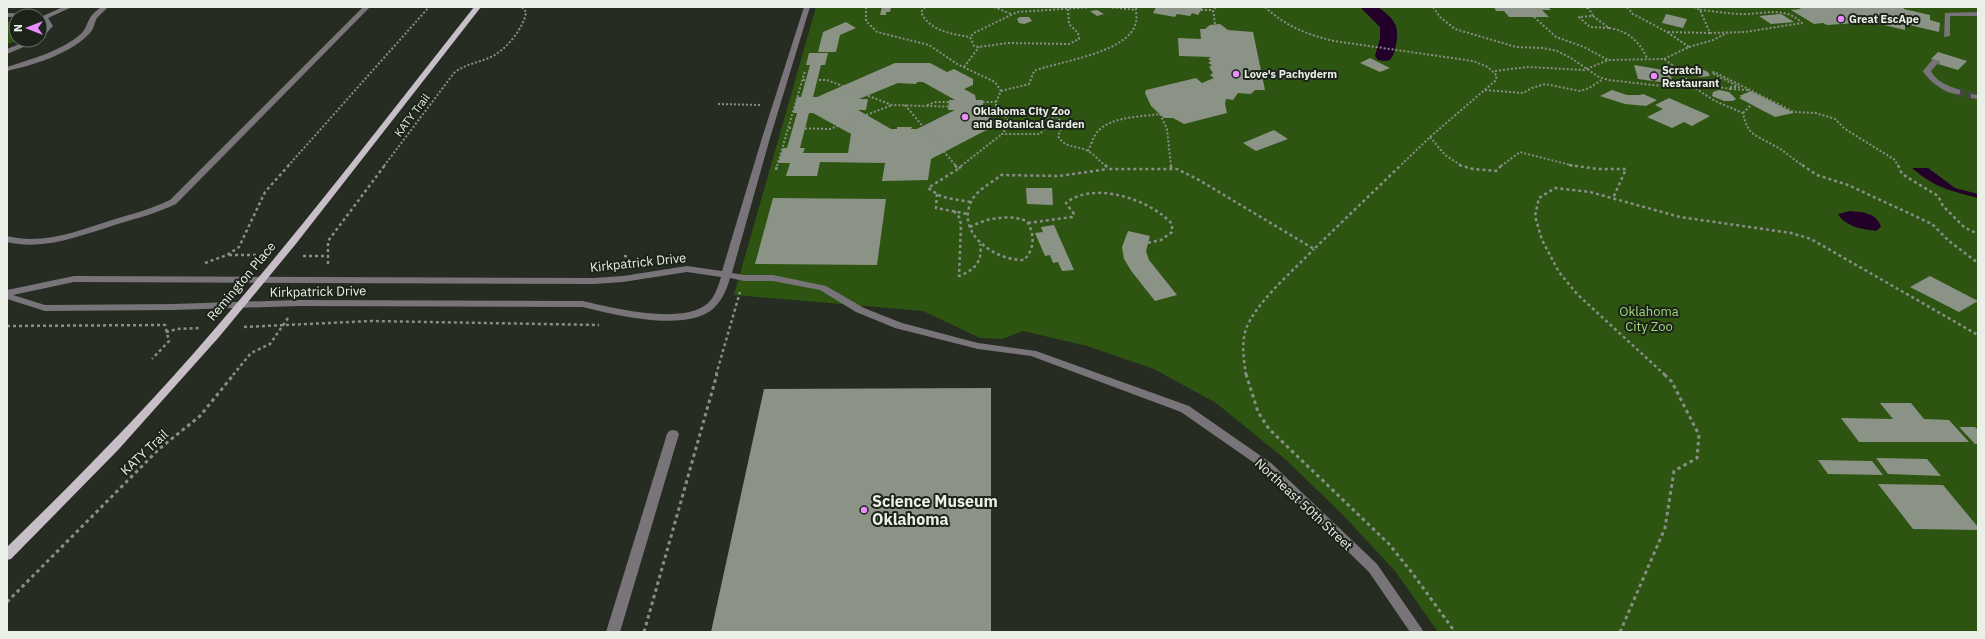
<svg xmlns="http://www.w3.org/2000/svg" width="1985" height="639" font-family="'IBM Plex Sans',sans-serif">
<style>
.green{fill:#2e5411}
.water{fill:#230029}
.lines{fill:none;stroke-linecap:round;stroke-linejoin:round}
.canal{fill:#230029;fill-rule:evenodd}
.building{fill:#8b9286;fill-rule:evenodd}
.minor-tunnel{stroke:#434940;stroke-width:8;stroke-dasharray:8 3.5;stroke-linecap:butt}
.path-far2{stroke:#898e86;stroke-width:2;stroke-dasharray:2 2;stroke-linecap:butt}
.path-far1{stroke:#898e86;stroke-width:2.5;stroke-dasharray:3 3;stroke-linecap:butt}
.path{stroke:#898e86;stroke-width:3;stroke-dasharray:3.5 3.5;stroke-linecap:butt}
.minor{fill:#787479;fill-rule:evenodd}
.major{fill:#c7bec8;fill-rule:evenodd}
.poi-dot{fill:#eb8dfc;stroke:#1c2319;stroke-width:1.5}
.labels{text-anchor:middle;stroke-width:4;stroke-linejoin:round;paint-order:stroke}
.far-poi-label{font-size:11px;font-weight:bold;fill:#eaefe8;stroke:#1c2319;text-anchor:start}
.far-street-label{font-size:11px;fill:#eaefe8;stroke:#1c2319}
.street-label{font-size:13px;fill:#eaefe8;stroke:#1c2319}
.park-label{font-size:13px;fill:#9dd778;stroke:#1c2319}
.near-poi-label{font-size:16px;font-weight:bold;fill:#eaefe8;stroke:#1c2319;text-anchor:start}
</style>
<rect width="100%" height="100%" fill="#262c22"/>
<g class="green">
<polygon points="816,7 1978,7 1978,632 1438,632 1395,571 1341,513 1285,459 1216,403 1154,369 1087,346 1023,331 1002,339 980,338 923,311 734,295"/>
<polygon points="7,22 16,22 16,40 21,40 7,44"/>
</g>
<g class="water">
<path d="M1912,168H1928L1955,188L1978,194V198C1949,190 1935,188 1912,168Z"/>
<path d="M1850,211C1863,212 1877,213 1881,227L1876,231C1862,229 1846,227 1838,214Z"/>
</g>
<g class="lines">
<path class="canal" d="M1360,7H1378C1394,19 1400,25 1396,45C1395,50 1394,55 1390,60L1384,61L1378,60L1375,56L1380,38V27Z"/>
</g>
<g class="building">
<polygon points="882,7 891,7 890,12 886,12 886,15 880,15"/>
<polygon points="1156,7 1203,7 1198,15 1192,13 1190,16 1177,14 1175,17 1153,13"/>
<polygon points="1494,7 1548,7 1551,10 1542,10 1549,17 1509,17 1504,11 1496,11"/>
<polygon points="1797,7 1904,7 1904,9 1930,15 1930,20 1940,23 1939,32 1905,24 1905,30 1871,22 1827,25 1823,23 1814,24 1791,10 1801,9"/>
<polygon points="1097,10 1104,14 1097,16 1090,11"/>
<polygon points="1666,14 1687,19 1683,28 1662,23"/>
<polygon points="1781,14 1794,22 1771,24 1759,16"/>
<polygon points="1020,17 1029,17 1032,21 1024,24 1019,23 1017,19"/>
<polygon points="846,22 856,28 840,35 836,52 818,52 823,32"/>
<polygon points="1220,24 1228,30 1253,32 1265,90 1255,90 1251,94 1238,93 1233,100 1226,99 1225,104 1227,113 1184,124 1173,118 1164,118 1151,106 1145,93 1146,90 1196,78 1202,83 1214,78 1210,75 1213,73 1209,67 1212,65 1208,63 1211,61 1208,59 1211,57 1179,56 1178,38 1201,39 1200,29 1205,29 1210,25"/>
<polygon points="1938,52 1967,61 1958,70 1938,64 1940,62 1931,59"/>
<path d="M809,53H828L825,65H821L813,97H817L895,63H930L947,72L954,69L973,79V85L964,89L975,95L976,100H983V110H974L994,120V126L931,159L928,180L882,181L885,163L820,162L817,176H786L790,163H778L783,148H787L797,113H793L797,97H801L810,65H806ZM917,82H923L955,100H949L948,110H955L917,129H911L912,127H897V129H891L858,110H866L868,99H859L898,83L916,84ZM809,113H813L851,134L848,153H803L805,148H800Z"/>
<polygon points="1370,58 1390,68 1380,72 1360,63"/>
<polygon points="1634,65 1669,71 1673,82 1668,83 1638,79"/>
<polygon points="1697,67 1708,72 1710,76 1701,77 1692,75 1688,71 1689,68"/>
<polygon points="1612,90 1627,95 1640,95 1643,94 1657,100 1646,106 1625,104 1600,96"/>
<polygon points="1719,90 1729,92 1736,99 1733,101 1724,101 1712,96 1713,92"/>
<polygon points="1751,91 1794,113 1775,117 1739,98 1742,97 1739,96"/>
<polygon points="1669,98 1710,116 1692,126 1684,122 1672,128 1647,117 1663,109 1655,105"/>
<polygon points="1274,130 1288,139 1256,151 1243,143"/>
<polygon points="1026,188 1052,188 1053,205 1027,204"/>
<polygon points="773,198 886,199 877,265 755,264"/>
<polygon points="1054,225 1074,270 1062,271 1058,262 1053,263 1050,255 1045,256 1035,233 1043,232 1041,227"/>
<polygon points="1128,231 1150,236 1146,251 1149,260 1177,295 1155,301 1132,272 1124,259 1122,247"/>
<polygon points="1930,276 1978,301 1959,312 1910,287"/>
<polygon points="991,388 991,632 711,632 764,389"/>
<polygon points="1880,403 1911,403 1924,419 1949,420 1969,442 1859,442 1841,418 1893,419"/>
<polygon points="1959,427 1975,427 1978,430 1978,444 1975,444"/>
<polygon points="1876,458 1927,459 1941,476 1888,474"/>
<polygon points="1818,460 1872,461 1883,475 1828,474"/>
<polygon points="1878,484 1943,485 1978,527 1978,530 1913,529"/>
</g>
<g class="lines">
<polyline class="minor-tunnel" points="1957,92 1974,96"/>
<g class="path-far2">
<path d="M866,7V21L877,32L929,45L957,64L995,82L1001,91L996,102V108L1002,112L1008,120L1006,129L1002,134H1040L1046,127L1048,119L1057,117L1063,124L1058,136C1065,149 1077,145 1088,151C1095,155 1100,162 1106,166"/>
<path d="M925,7L921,12C929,31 952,34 970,37"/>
<polyline points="994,7 1011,14"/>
<polyline points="1108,7 1136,10"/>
<path d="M1265,7C1285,26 1308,35 1334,41L1473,61L1488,67L1497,76L1495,81L1430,137L1400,166"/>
<path d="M1433,7L1440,17L1455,29L1516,47L1543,48L1557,51L1571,58L1599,77L1609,80L1662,86H1692L1715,101L1743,113C1748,136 1754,134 1773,145C1784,150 1793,160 1804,166"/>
<polyline points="1582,7 1588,8"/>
<polyline points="1588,7 1593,16"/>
<polyline points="1627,7 1633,14 1667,32 1689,47 1664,59"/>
<polyline points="1068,9 1069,24 1078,33 1079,39 1069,44 1008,43 979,47 974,46 970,37 974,33 1017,12 1093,7"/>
<polyline points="1201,10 1213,10"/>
<path d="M1700,10C1714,11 1729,14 1743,14C1765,14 1785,6 1802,23L1745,32L1710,33"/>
<polygon points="1593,16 1609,28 1590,27 1579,17"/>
<polyline points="1534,17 1556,37 1584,47 1608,60"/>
<polyline points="1215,24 1213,10 1216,7"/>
<path d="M1609,28C1628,31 1639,41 1647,58"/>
<polyline points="1668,32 1710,33 1700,10 1694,7"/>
<polyline points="1689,47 1713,40 1727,33"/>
<polyline points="964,67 979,47"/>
<polyline points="1495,71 1528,67 1584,70 1608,60 1664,59 1678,69 1692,86 1714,86 1730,89 1729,87 1739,87 1712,73 1714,72 1794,112 1816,113 1835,119 1845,129 1895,160 1898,166"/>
<polyline points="803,80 827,80 892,105 996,108"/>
<polyline points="1730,89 1748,90"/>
<polyline points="1485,90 1523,93 1532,88 1545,84 1580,91 1589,88 1603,79"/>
<path d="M1001,91L1029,84L1034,71C1059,61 1130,53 1136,22C1137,18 1136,12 1136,7"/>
<polyline points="718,104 761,105"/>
<polyline points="905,105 956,166"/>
<polyline points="927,105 936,102 996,102"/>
<polyline points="1743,113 1751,105"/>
<polyline points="789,128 830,129 892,105"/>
<polyline points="1430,137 1445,155 1462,166"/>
<path d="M1088,151C1091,145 1093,137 1098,131C1113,116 1140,117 1160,114L1167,129L1171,166"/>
<polyline points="288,166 429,7"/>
<path d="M384,166L454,73C465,64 478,63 491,57C506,50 524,28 526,12L522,7"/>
<polyline points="777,166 805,71"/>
<polyline points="961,166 1002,134"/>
<polyline points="1501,166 1520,152 1574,166"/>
</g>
<g class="path-far1">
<polyline points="955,165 958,169 963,165"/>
<polyline points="1105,165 1109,169 1177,169 1199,180 1314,249 1401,165"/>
<polyline points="1171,165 1171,168"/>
<polyline points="1459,165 1473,169 1496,171 1502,165"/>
<polyline points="1569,165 1598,169 1626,169 1613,198"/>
<polyline points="1802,165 1817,175 1848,185 1932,224 1949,241 1978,263"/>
<polyline points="1898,165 1902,174 1938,196 1943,206 1965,228 1978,234"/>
<polyline points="958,169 928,188 942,197 970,202"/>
<polyline points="776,170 777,165"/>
<polyline points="937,194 936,208 968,214"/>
<path d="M954,211L959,217L961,224L959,276C975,270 983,261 980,244"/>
<path d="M1028,223L1072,217L1074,214L1066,203C1094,180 1151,200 1172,224V232L1161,240L1147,243"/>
<path d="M970,227C987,218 1009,214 1027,221C1035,235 1035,248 1024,260C996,261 956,234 971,202C976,190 992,183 1001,175L1059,176L1108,169"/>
<polyline points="229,255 262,255"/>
<polyline points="303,256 328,256"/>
<polyline points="624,256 629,257"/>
<polyline points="205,263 227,255 239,247 265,192 289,165"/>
<polyline points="328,264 328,241 385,165"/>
<polyline points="7,326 165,325 169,341 152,359"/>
<polyline points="244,327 371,321 599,325"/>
<polyline points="166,332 177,329 199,328"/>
<polyline points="233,375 251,353 270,344 288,318"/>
<polyline points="716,375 740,292"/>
<path d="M1246,375C1244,361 1241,344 1246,329C1256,302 1294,270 1314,249"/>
<polyline points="1665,375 1577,294 1559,272 1542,240 1535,216 1539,198 1555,188 1590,192 1680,217 1791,233 1811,239 1978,335"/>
</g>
<g class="path">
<polyline points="1246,374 1258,412 1269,429 1389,544 1413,574 1455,632"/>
<polyline points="7,602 159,449 200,416 234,374"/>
<polyline points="644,632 717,374"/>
<polyline points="1620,632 1665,528 1674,471 1697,458 1699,435 1672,382 1664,374"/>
</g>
<g class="minor">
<polygon points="63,7 72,7 48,18 53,26 42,38 40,39 40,33 46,26 40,20 40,16 38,16 43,16"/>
<path d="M101,7H108C105,11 100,14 97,18C93,25 95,29 87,36C67,55 33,65 7,71V67C32,59 61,51 81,34C87,28 87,21 92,15C94,12 98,10 101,7Z"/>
<path d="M363,7H370L176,204C157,213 138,218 118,224C82,235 45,251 7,242V236C43,245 78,231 112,220C132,214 151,209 170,200Z"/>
<path d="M804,7H810L770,138L732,273L744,275H773L826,286L864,308L902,323L978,343L1036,351L1189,406L1271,463L1377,564L1424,632H1410L1369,572L1263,469L1181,412L1031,356L978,349L895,328L856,312L820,290L773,281H744L730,278C727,289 722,300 714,308C687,333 615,315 583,307L299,306L173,310L45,311L7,299V290L74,276L594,278L623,276L687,266L722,271L762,138ZM687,272L721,277C718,287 715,297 707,304C681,325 613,308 583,301L299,300L173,304L45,305L13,295L74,282L594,284L623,282Z"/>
<polygon points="1978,12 1978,16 1950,16 1950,36 1944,37 1945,13"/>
<polygon points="7,13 31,14 34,16 7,17"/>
<polygon points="30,40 40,40 7,54 7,49"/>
<path d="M1933,59L1940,61L1931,71C1936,82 1949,86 1960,90V94C1948,96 1928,81 1923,71Z"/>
<polygon points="1971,94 1978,95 1978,99 1971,98"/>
<polygon points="673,430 677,431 679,434 620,632 606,632 667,434 669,431"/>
</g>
<path class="major" d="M474,7H481L295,245L219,337L118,450L11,559L7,560V547C78,478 148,407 213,331C304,226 388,116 474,7Z"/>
</g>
<g class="poi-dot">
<circle cx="1841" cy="19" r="4"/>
<circle cx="1236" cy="74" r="4"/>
<circle cx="1654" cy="76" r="4"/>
<circle cx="965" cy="117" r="4"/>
<circle cx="864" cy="510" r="4"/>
</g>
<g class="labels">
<g class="far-poi-label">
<text x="1849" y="23">Great EscApe</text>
<text x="1662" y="74">Scratch<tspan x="1662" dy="13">Restaurant</tspan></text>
<text x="1244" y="78">Love's Pachyderm</text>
<text x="973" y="115">Oklahoma City Zoo<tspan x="973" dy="13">and Botanical Garden</tspan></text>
</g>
<g class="far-street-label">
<text transform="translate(412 115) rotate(-53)" y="4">KATY Trail</text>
</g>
<g class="street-label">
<text transform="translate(638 262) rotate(-6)" y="5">Kirkpatrick Drive</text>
<text transform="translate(241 281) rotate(-50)" y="5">Remington Place</text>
<text transform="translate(318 291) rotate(-1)" y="5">Kirkpatrick Drive</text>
<text transform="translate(144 452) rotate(-43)" y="5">KATY Trail</text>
<text transform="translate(1304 504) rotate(43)" y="5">Northeast 50th Street</text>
</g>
<g class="park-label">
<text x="1649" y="316">Oklahoma<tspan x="1649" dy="15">City Zoo</tspan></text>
</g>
<g class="near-poi-label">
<text x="872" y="507">Science Museum<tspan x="872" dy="18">Oklahoma</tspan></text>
</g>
</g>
<rect width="1985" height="639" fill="none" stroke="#eaefe8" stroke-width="16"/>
<g transform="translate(28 28) rotate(270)"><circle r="19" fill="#1c2319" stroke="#6e756c"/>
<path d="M0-3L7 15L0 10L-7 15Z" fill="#eb8dfc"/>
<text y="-6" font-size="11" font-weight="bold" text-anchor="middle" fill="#eaefe8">N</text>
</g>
</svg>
